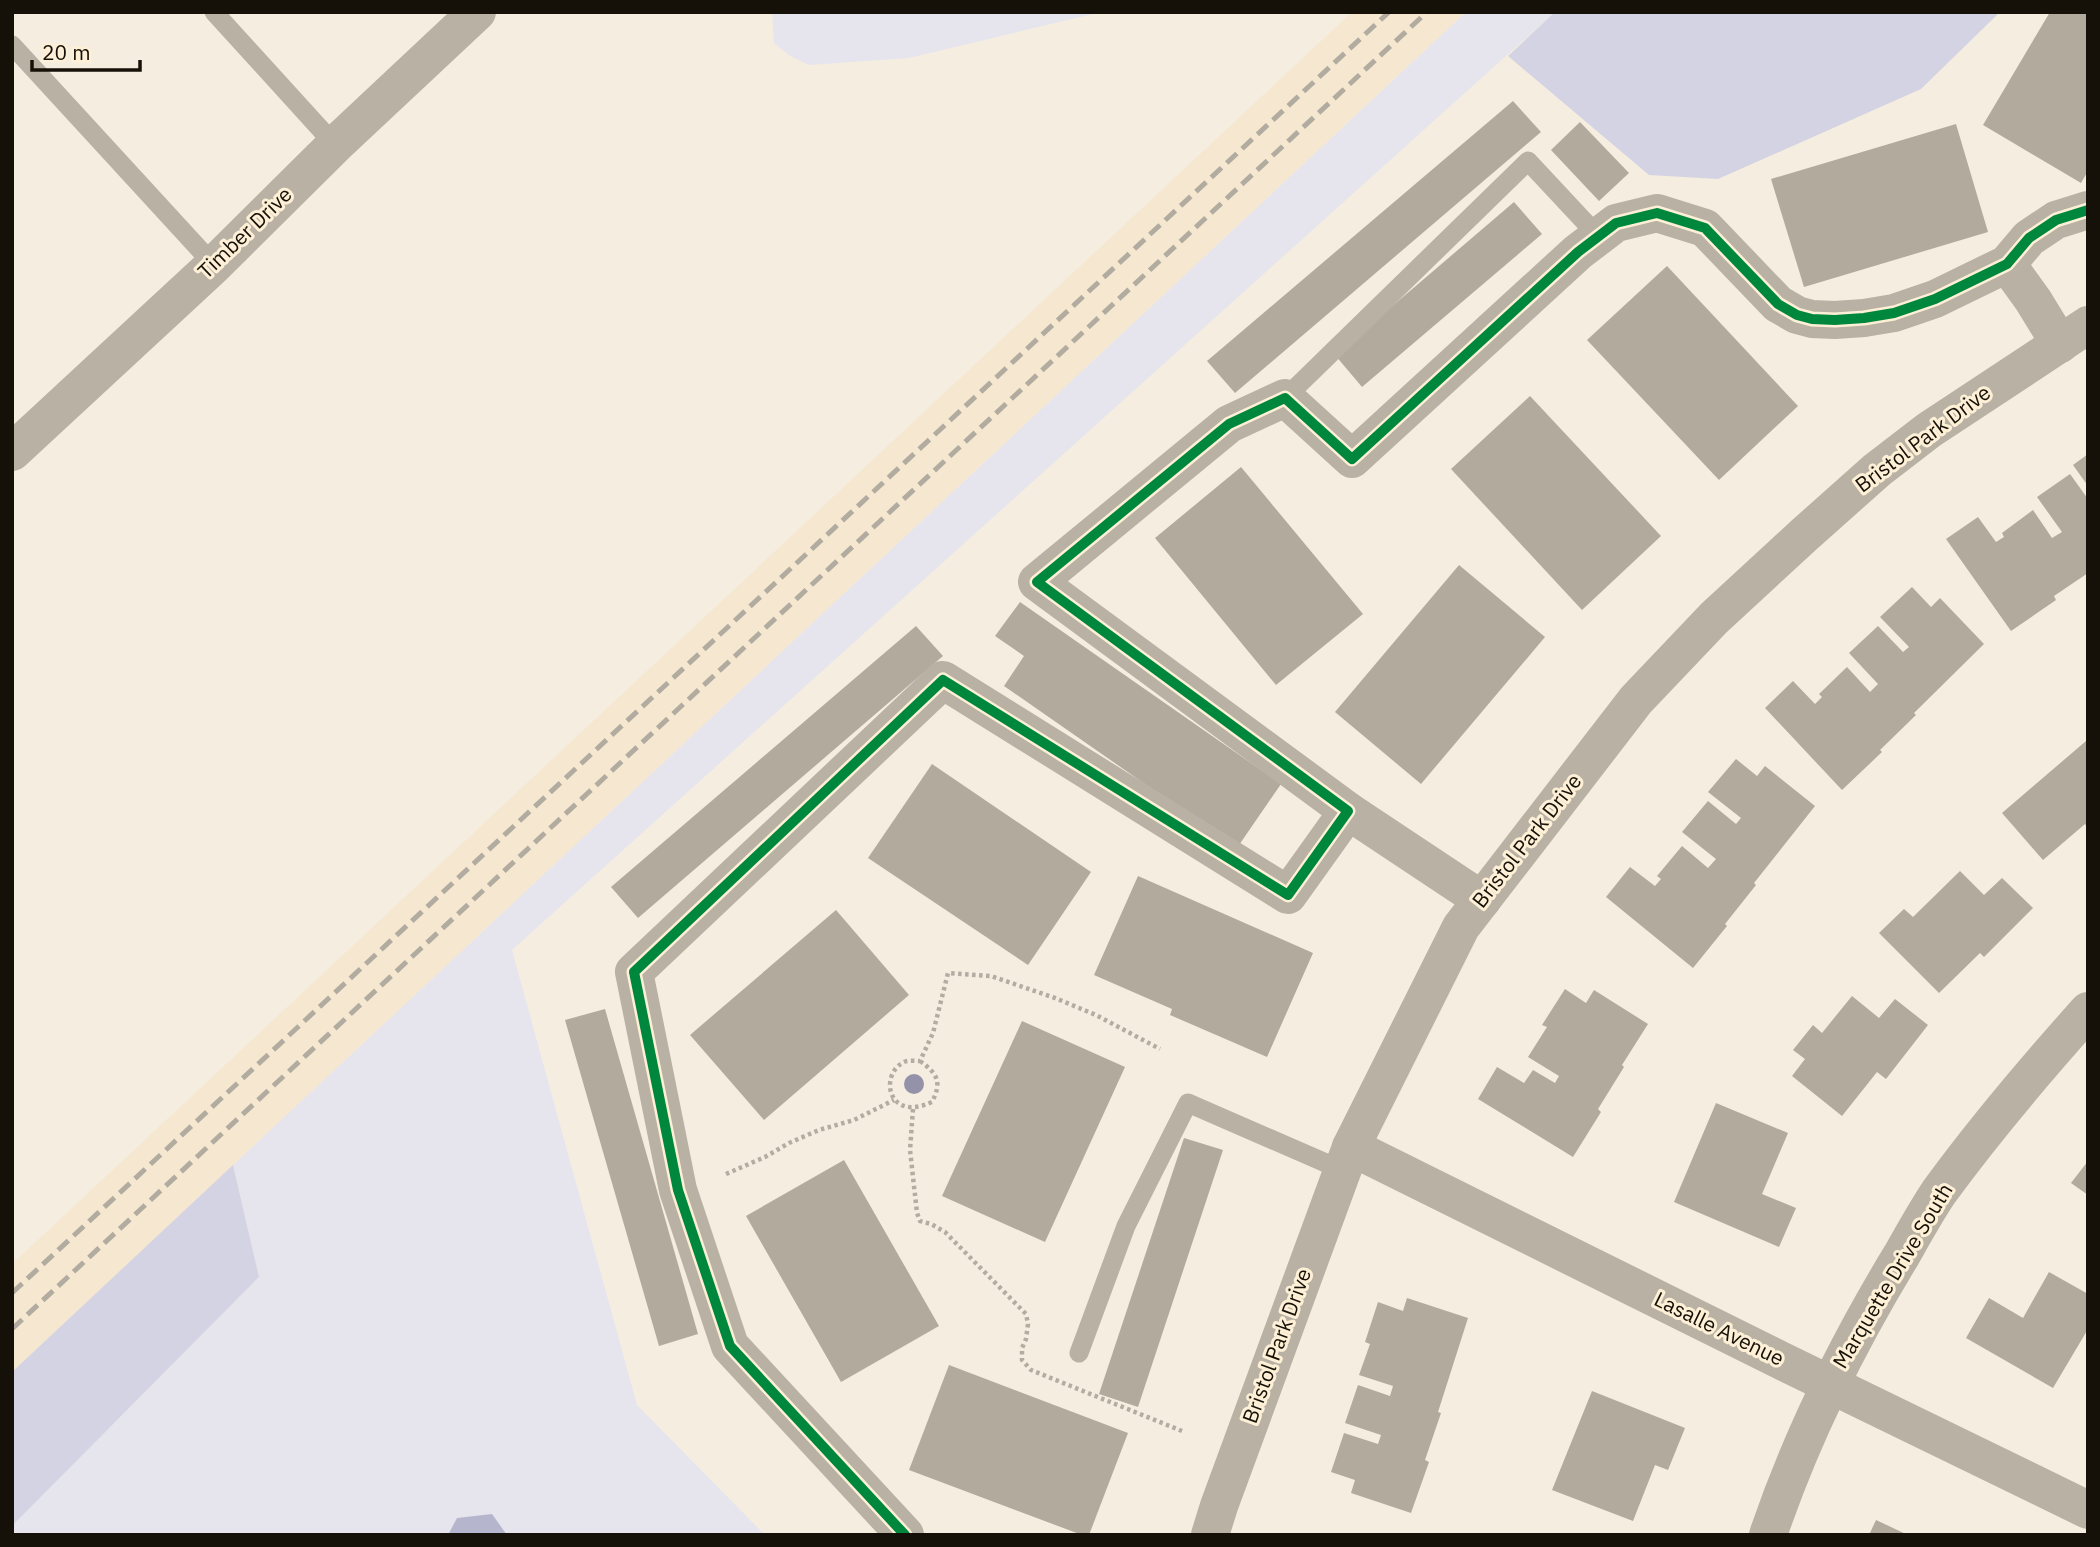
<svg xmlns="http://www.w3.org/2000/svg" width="2100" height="1547" font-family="'IBM Plex Sans',sans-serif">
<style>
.built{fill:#f6e8d0}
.green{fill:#e6e5ee}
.forest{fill:#d3d3e3}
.water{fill:#b5b6ce}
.building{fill:#b2aa9d}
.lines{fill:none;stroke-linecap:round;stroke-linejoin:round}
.path{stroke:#b3aca2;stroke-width:4.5;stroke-dasharray:3.5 3.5;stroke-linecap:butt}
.service{stroke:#b8b1a4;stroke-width:19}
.minor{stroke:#b8b1a4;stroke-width:38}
.rail{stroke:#b2aca0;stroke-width:5;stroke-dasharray:14 7;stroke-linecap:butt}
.cycleway-casing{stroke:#fef0d6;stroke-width:15}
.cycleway{stroke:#00873e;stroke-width:10}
.tree{fill:#9492a9}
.labels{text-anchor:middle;stroke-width:6;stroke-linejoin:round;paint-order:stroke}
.street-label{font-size:21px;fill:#161108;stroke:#fef0d6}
</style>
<rect width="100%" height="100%" fill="#f5eddf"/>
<polygon class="built" points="1352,12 1466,12 12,1372 12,1264"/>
<g class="green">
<polygon points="772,12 1101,12 909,58 809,65 790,56 774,43"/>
<polygon points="1466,12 1555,12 512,950 637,1405 765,1535 12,1535 12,1526 259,1277 233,1165"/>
</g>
<g class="forest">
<polygon points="1555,12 2000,12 1921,89 1718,179 1649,175 1508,56"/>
<polygon points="233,1165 259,1277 12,1526 12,1372"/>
</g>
<polygon class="water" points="492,1514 507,1535 448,1535 457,1518"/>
<g class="building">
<polygon points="2050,12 2088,12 2088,171 2081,183 1983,125"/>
<polygon points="1513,101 1541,132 1235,393 1207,361"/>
<polygon points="1580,122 1629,173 1599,201 1551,150"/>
<polygon points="1956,124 1988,232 1804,287 1771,179"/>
<polygon points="1514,202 1542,234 1362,387 1335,355"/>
<polygon points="1667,266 1798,406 1719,480 1587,340"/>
<polygon points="1530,396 1661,536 1582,610 1451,469"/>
<polygon points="2088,454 2088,486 2073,465"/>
<polygon points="1241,467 1363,614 1276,685 1155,538"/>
<polygon points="2070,474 2088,499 2088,573 2054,596 2056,600 2011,631 1946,539 1978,517 1996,542 2004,537 2002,533 2033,510 2052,538 2062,532 2037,497"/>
<polygon points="1459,565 1545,637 1421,784 1335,712"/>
<polygon points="1912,587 1931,607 1940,598 1984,644 1914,713 1916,715 1880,750 1882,752 1842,790 1765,708 1793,681 1815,704 1822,697 1819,694 1847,667 1870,692 1878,684 1849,653 1878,626 1903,652 1909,647 1880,617"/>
<polygon points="1020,602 1281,784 1237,848 1004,686 1024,656 995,636"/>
<polygon points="916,626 943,656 638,918 611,887"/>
<polygon points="2086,741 2088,828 2085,824 2043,860 2002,813"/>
<polygon points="1736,759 1757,776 1765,766 1815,806 1754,883 1756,885 1725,924 1727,926 1693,968 1606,897 1630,867 1655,886 1661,879 1657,876 1682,846 1708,868 1716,859 1682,832 1708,801 1736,824 1741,818 1708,792"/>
<polygon points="932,764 1091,872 1028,965 868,858"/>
<polygon points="1960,871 1984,895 2002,878 2033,908 1984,957 1980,953 1939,993 1879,933 1904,909 1913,917"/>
<polygon points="1138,876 1313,953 1267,1057 1170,1015 1172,1009 1094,975"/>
<polygon points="836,910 909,995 764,1120 690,1035"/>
<polygon points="1565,989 1586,1003 1594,990 1648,1024 1622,1065 1624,1067 1598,1109 1601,1112 1573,1157 1478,1099 1497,1067 1524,1083 1533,1070 1555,1083 1559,1076 1528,1057 1547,1027 1542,1025"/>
<polygon points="1852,996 1879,1018 1895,999 1928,1025 1886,1079 1877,1072 1842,1116 1792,1076 1805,1059 1793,1050 1813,1025 1822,1033"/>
<polygon points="605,1009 698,1334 659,1346 565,1020"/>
<polygon points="1022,1021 1125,1067 1045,1242 942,1196"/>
<polygon points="1716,1103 1788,1133 1762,1194 1796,1208 1779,1247 1674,1202"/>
<polygon points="1184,1138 1223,1150 1138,1407 1099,1394"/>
<polygon points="844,1160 939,1326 841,1382 746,1216"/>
<polygon points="2088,1161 2088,1195 2071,1183"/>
<polygon points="2049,1272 2088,1294 2088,1329 2053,1388 1966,1338 1989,1298 2023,1318"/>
<polygon points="1407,1298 1468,1318 1438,1412 1441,1413 1425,1460 1429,1462 1411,1513 1351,1493 1355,1480 1331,1472 1344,1433 1378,1444 1381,1435 1345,1423 1358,1385 1390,1396 1393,1386 1359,1375 1370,1344 1365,1342 1378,1302 1403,1311"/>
<polygon points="949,1365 1128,1433 1089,1535 1082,1535 909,1470"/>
<polygon points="1592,1391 1685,1428 1668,1470 1655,1465 1633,1521 1552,1490"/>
<polygon points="1876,1520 1908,1535 1869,1535"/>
</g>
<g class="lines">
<g class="path">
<path d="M920,1061C938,1074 942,1082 932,1102C887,1123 879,1074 904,1062C909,1060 915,1061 920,1061L933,1033L948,973L991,976L1055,998L1096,1015L1160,1049"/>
<polyline points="913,1109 910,1150 917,1213 920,1221 931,1224 945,1232 1026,1314 1028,1324 1026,1339 1022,1348 1022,1360 1031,1370 1182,1431"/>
<polyline points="726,1174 765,1157 789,1143 819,1130 854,1120 894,1100"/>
</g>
<g class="service">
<polyline points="214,12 335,145"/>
<polyline points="12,45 214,265"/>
<polyline points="1285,398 1528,161 1598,236"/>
<polyline points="1079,1353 1126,1226 1188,1103 1342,1170"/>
</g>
<g class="minor">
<polyline points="2007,264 2033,300 2060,344"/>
<polyline points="12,452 214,265 335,145 477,12"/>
<polyline points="1348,811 1482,900"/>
<polyline points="1351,1147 1780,1360 2088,1510"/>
<polyline points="905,1535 730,1346 678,1190 634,972 943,680 1288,895 1348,811 1037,582 1229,424 1285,398 1352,459 1578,252 1616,223 1657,213 1705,228 1778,304 1797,315 1812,319 1835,320 1864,318 1894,313 1935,299 2007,264 2029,238 2056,220 2088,210"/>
<polyline points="1210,1535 1219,1506 1351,1147 1461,927 1636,700 1714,618 1804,535 1877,470 1929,430 2088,325"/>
<path d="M1768,1535C1801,1438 1848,1343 1901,1256C1913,1235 1925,1213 1939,1192C1985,1129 2036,1069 2088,1011"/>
</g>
<g class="rail">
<polyline points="12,1293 1389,12"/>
<polyline points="12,1329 1427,12"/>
</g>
<g class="cycleway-casing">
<polyline id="cycleway" points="905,1535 730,1346 678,1190 634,972 943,680 1288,895 1348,811 1037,582 1229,424 1285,398 1352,459 1578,252 1616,223 1657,213 1705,228 1778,304 1797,315 1812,319 1835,320 1864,318 1894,313 1935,299 2007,264 2029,238 2056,220 2088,210"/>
</g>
<use href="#cycleway" class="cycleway"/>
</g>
<circle class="tree" cx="914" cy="1084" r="10"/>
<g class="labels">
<g class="street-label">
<text transform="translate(245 233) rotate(-44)" y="7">Timber Drive</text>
<text transform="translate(1923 439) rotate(-37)" y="7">Bristol Park Drive</text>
<text transform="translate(1527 841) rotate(-52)" y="7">Bristol Park Drive</text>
<text transform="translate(1893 1276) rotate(-59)" y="7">Marquette Drive South</text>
<text transform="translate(1719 1329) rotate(26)" y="7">Lasalle Avenue</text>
<text transform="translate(1277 1346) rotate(-70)" y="7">Bristol Park Drive</text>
</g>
</g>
<rect width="2100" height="1547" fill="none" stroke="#161108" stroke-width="28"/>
<path d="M32 60v10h108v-10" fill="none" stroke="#161108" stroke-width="3.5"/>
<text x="42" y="60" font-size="21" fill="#161108" stroke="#fef0d6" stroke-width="5" paint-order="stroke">20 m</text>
</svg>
